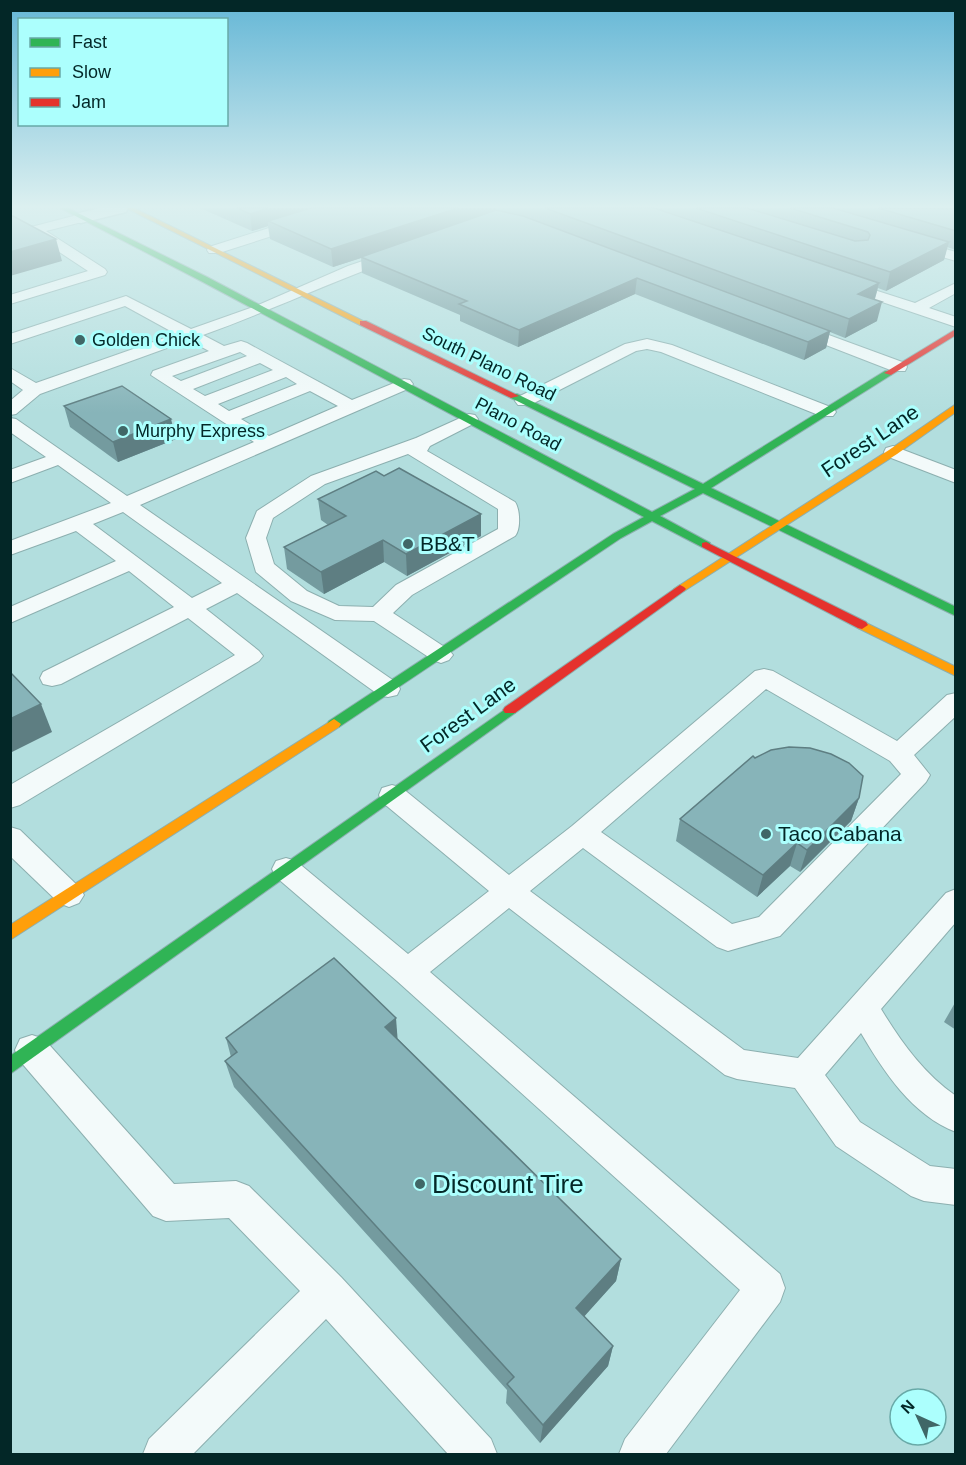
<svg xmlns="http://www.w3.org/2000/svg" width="966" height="1465" font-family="Helvetica,sans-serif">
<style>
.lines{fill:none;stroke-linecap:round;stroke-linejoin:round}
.lane-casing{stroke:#8cafaf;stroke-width:2}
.street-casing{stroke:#8cafaf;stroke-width:3}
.fast-casing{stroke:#8cafaf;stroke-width:2}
.slow-casing{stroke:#8cafaf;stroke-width:2}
.jam-casing{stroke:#8cafaf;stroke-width:2}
.lane{fill:#f3fafa;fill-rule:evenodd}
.street{fill:#f3fafa;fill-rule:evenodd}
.fast{fill:#30b455;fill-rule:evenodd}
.slow{fill:#ff9f0a;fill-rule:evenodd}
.jam{fill:#e5322d;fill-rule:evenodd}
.wall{fill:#749b9f}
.shaded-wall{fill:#5e7e82}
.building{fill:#87b4b9;stroke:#5e7e82;stroke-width:1.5}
.poi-dot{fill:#406767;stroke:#acfffd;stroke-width:2}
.labels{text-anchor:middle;stroke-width:6;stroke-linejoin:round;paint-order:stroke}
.far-poi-label{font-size:18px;fill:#032727;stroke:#acfffd;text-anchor:start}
.far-street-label{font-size:18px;fill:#032727;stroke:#acfffd}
.street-label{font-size:21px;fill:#032727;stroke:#acfffd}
.poi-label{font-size:21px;fill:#032727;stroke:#acfffd;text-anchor:start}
.near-poi-label{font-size:26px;fill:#032727;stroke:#acfffd;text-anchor:start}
</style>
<rect width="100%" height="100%" fill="#b2dede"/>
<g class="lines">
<g class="lane-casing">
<g id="lane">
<polygon points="332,208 351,208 350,211 219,253 209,253 207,250 209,247"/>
<polygon points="81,214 86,215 88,218 86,221 46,231 105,269 107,272 105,275 10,304 10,295 88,271 32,234 10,235 10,227 35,226"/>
<polygon points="913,240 956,252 956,261 908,247 906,244"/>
<path d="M395,250L400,251L402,254L400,257C333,281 270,311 203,335L224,346L241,341L247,343L352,400L404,379L410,380L413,384L410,388L140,505L397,683L400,689L397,695L388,697L379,695L237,593L206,609L259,651L263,656L259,661L20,805L10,808V785L235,655L188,618L61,684L52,686L43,684L40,678L43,672L174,607L129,571L10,623V607L116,561L76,531L10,555V541L111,503L58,465L10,483V470L46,457L10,432V418L16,419L127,496L254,442L151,375L153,371L209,351L189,340L40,394L16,414L10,415V401L23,390L10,381V368L36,383L176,334L125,306L10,344V334L126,296L191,329L256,306L348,266ZM240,352L247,356L181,381L172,376ZM260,363L273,370L205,396L193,389ZM286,377L297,384L229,411L218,404ZM310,391L338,406L269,436L241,419ZM123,512L222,583L192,598L93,524Z"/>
<polygon points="843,280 915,303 956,283 956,293 929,308 956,317 956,327 838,287 836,284"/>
<polygon points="796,323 905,363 907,367 905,371 893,371 790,331 788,328"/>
<polygon points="647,339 672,345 833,408 836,412 833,416 821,416 661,352 647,349 636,351 530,405 518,405 515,401 518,397 625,344"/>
<path d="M469,414L475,415L478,419L475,423L430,446L427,451L515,502C520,509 521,529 515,536L412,595L393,613L449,650L453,655L449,660L441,663L433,660L374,621L335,620L291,601L256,572L246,538L257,511L311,476L416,438ZM408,454L498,509V529L396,585L373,607L339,606L307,591L274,564L266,538L273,518L325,484Z"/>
<polygon points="893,446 956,470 956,483 886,456 884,452 886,448"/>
<path d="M764,669L773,671L897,741L947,695L956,693V716L914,755L930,775L926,782L780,936L728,951L717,947L583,848L530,891L744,1050L798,1058L946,893L956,889V922L881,1009C901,1042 924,1074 956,1096V1132C912,1115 884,1072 861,1033L825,1075L860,1122L930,1166L956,1169V1205L924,1201L911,1196L836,1146L795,1088L737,1079L725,1075L509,908L430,972L780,1274L785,1288L780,1302L666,1454H619L625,1439L740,1290L397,981L276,877L272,869L276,861L286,858L296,861L408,954L489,891L382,802L379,795L382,788L392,785L402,788L509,875L572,826L755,671ZM766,689L890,761L901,774L759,917L732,924L601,832Z"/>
<polygon points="10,827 20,830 79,887 84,895 79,903 69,907 59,903 10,856"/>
<polygon points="32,1035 44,1039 174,1184 236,1181 249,1186 341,1277 491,1439 497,1454 448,1454 326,1319 193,1454 143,1454 149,1439 300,1291 229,1218 166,1221 153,1216 20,1061 15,1050 20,1039"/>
</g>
</g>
<g class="street-casing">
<polygon id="street" points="100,208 128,208 126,212 81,223 75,222 72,218 75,214"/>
</g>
<g class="fast-casing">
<g id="fast">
<polygon points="60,208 68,208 207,277 652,512 695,489 511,398 511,394 517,394 703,484 885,371 891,371 891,375 711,488 956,607 956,616 703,493 660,516 710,543 710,547 702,547 652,521 621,538 339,727 329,727 327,724 329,721 613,534 644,517 201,281"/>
<polygon points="510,706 517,710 515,713 10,1074 10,1056"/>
</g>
</g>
<g class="slow-casing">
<g id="slow">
<polygon points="126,208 134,208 367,323 360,325"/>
<polygon points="956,404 956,412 897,454 684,591 676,591 674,589 889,450"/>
<polygon points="862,621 956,667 956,676 858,628 856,625"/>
<polygon points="334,719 341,724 339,727 10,940 10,925"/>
</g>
</g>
<g class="jam-casing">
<g id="jam">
<polygon points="360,321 366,321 519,396 511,398 360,325"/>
<polygon points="956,329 956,335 891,375 884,373"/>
<polygon points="706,542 866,622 868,625 862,629 858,628 702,547 702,543"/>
<polygon points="680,585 684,587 686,589 684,591 515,713 505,713 503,710 505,707"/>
</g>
</g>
<use href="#lane" class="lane"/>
<use href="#street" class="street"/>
<use href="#fast" class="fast"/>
<use href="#slow" class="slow"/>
<use href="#jam" class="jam"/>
</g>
<g class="wall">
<polygon points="200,208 956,208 956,250 947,247 944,260 886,291 878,288 875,299 877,321 845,338 830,332 826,348 804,360 635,294 518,347 460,321 460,315 362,273 361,258 333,267 270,239 268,226 252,231"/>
<polygon points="64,406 176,439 118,462 70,427"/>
<polygon points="318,499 481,536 407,576 384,562 324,594 287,569 284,547 328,525 321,520"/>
<polygon points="755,758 859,798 851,821 800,872 790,866 757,897 676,841 680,819"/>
<polygon points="956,1001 956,1030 944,1022"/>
<polygon points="226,1038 398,1039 621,1259 616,1281 584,1316 613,1346 608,1366 540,1443 506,1403 507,1390 234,1087 225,1061 231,1057"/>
</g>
<g class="shaded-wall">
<polygon points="268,208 324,208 268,221 268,226 252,231 250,214"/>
<polygon points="458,208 496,208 495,213 361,257 361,258 333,267 331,249"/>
<polygon points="56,239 62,261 10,276 10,252"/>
<polygon points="949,242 944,260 886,291 890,272"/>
<polygon points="637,278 635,294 518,347 519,330"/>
<polygon points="879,283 874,301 858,294"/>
<polygon points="882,302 877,321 845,338 849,319"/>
<polygon points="830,331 826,348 804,360 808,342"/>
<polygon points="171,419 176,439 118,462 113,442"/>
<polygon points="481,514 481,536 407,576 406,554"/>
<polygon points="383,540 384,562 324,594 321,572"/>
<polygon points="41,704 52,732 10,753 10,719"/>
<polygon points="859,798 851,821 800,872 807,850"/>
<polygon points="797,843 790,866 757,897 763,875"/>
<polygon points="396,1018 398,1044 385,1027"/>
<polygon points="621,1259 616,1281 573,1329 576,1308"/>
<polygon points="613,1346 608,1366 540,1443 543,1425"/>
</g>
<g class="building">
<polygon points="237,208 268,208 250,214"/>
<polygon points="311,208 458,208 331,249 268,221"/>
<polygon points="545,208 654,208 879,283 858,294 882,302 849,319"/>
<polygon points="696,208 747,208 855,241 868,240 870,235 868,232 790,208 833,208 949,242 890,272"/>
<polygon points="878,208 956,209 956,231"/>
<polygon points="496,210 523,216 830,331 808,342 637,278 519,330 459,304 467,301 361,257"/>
<polygon points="10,216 13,216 56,239 10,252"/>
<polygon points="122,386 171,419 113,442 64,406"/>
<polygon points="399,468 481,514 406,554 383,540 321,572 284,547 346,516 318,499 376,471 384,476"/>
<polygon points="10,672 41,704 10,719"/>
<polygon points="789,747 810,748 831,754 849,763 863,776 859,798 807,850 797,843 763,875 680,819 753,756 755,758 771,750"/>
<polygon points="334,958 396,1018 385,1027 621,1259 576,1308 613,1346 543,1425 507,1384 514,1377 225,1061 237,1052 226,1038"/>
</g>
<linearGradient id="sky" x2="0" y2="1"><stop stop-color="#65b7d6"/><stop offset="0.5" stop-color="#dcf0f0"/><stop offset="1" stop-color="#dcf0f0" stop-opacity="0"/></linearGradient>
<rect width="966" height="413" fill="url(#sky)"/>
<g class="poi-dot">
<circle cx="80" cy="340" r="6"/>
<circle cx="123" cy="431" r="6"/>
<circle cx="408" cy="544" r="6"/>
<circle cx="766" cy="834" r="6"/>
<circle cx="420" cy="1184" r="6"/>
</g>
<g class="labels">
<g class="far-poi-label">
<text x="92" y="346">Golden Chick</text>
<text x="135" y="437">Murphy Express</text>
</g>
<g class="far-street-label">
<text transform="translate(489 364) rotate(26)" y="6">South Plano Road</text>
<text transform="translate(518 424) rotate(28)" y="6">Plano Road</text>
</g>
<g class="street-label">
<text transform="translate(870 441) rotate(-34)" y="7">Forest Lane</text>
<text transform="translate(468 715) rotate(-36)" y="7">Forest Lane</text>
</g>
<g class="poi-label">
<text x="420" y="551">BB&amp;T</text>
<text x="778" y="841">Taco Cabana</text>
</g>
<g class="near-poi-label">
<text x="432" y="1193">Discount Tire</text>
</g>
</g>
<rect width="966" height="1465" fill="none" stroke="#032727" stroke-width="24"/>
<rect x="18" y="18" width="210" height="108" fill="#acfffd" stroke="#68a9a7" stroke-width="1.5"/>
<rect x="30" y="38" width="30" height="9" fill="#30b455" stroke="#68a9a7" stroke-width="1.5"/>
<text x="72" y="48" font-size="18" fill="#032727">Fast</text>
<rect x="30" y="68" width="30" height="9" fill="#ff9f0a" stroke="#68a9a7" stroke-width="1.5"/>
<text x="72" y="78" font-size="18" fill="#032727">Slow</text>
<rect x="30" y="98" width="30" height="9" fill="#e5322d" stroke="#68a9a7" stroke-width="1.5"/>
<text x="72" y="108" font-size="18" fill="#032727">Jam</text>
<g transform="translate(918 1417) rotate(315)"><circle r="28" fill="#acfffd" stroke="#68a9a7" stroke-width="1.5"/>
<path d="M0-4.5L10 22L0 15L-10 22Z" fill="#406767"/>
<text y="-9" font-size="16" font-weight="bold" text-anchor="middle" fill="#032727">N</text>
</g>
</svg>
